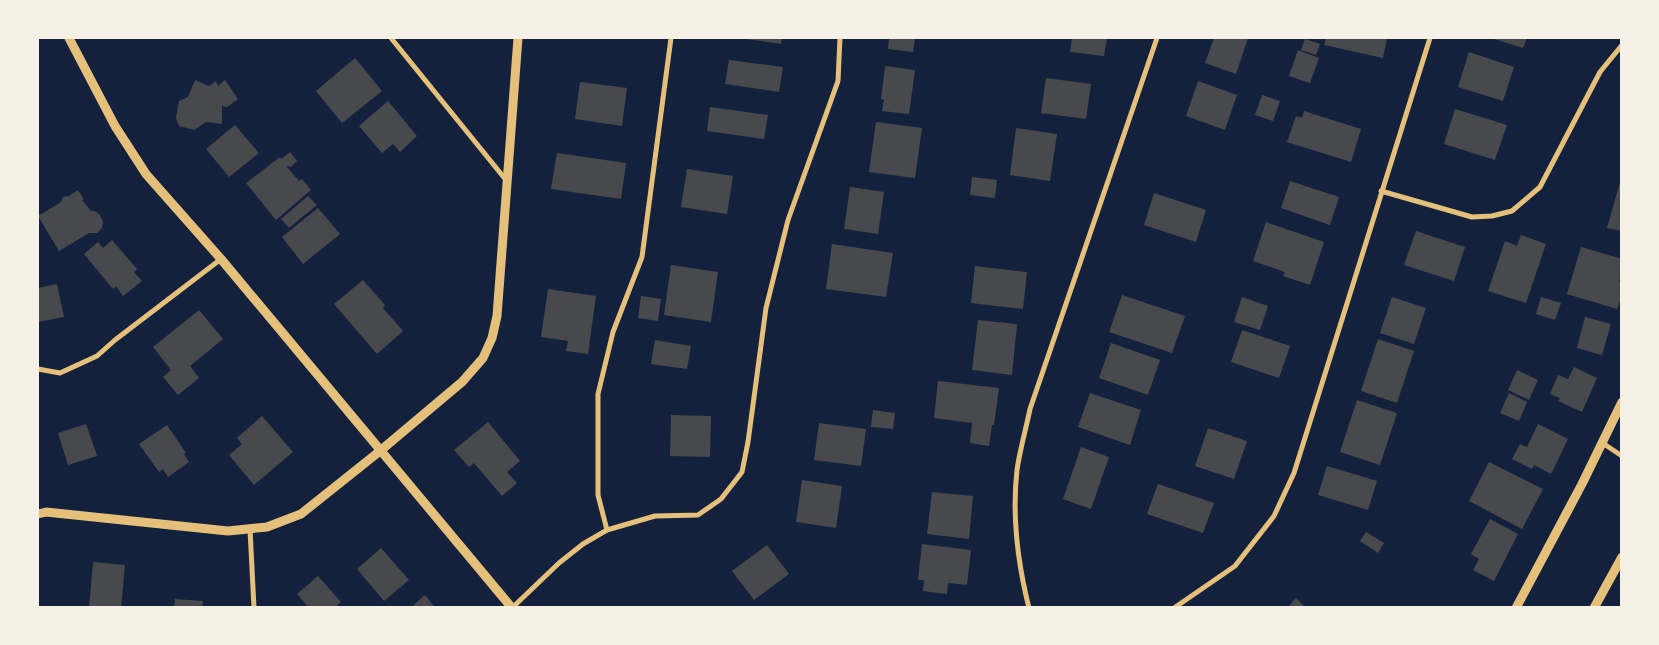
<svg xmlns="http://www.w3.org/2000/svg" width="1659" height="645" font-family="Jost,sans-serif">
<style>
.building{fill:#48494c}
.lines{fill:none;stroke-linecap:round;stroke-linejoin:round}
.minor{stroke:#e5c07b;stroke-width:5}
.tertiary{stroke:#e5c07b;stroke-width:9}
</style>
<rect width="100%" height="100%" fill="#14213d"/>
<g class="building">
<polygon points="740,38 782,38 781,44"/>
<polygon points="889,38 915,38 913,52 888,49"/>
<polygon points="1072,38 1107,38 1104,56 1070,52"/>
<polygon points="1214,38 1248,38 1236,74 1205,63"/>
<polygon points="1326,38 1387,38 1383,58 1324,45"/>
<polygon points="1491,38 1527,38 1523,48"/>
<polygon points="1305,39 1320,44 1316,55 1301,50"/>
<polygon points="1298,50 1319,58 1310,83 1289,76"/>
<polygon points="1469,52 1514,67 1503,101 1458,87"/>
<polygon points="355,58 382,91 342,123 316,91"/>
<polygon points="729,60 783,67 779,92 725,84"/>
<polygon points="885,66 915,70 909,114 882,111 884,100 881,99"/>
<polygon points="1046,78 1091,84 1086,119 1041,113"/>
<polygon points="195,80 209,86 216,81 218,86 225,80 238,99 227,107 222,106 222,124 206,122 194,130 179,126 176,118 179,101 188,97"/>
<polygon points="1198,81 1237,95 1225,130 1186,116"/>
<polygon points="580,82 627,88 622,126 575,119"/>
<polygon points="1262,95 1280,101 1273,121 1255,115"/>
<polygon points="388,101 417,136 400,152 393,144 382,153 359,126"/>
<polygon points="710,107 768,115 764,139 707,131"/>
<polygon points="1455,109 1507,125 1495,160 1444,144"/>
<polygon points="1304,111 1361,129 1351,162 1287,142 1296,116 1302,118"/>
<polygon points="876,122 922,128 915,178 869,172"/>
<polygon points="235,125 259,153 229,177 206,149"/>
<polygon points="1016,128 1057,134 1050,181 1010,175"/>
<polygon points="290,152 297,161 291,167 286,166 299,181 302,179 311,190 276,220 246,183 280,157 281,159"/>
<polygon points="557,153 626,163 621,199 551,189"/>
<polygon points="687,169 733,176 727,214 681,207"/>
<polygon points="972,177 997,180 995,198 970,195"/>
<polygon points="1290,181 1339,197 1330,225 1281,208"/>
<polygon points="1620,182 1622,182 1622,231 1607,228"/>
<polygon points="850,187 884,192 878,234 844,229"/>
<polygon points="78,190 84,200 82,200 91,211 95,211 100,215 103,222 102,228 97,233 89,233 59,251 38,216 61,202 63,197 69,196"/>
<polygon points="1154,193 1206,210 1196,242 1144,225"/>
<polygon points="308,196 317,205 289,228 281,219"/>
<polygon points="318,208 340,234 303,264 282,237"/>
<polygon points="1266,222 1324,242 1310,285 1283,276 1285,272 1253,261"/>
<polygon points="1416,231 1465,247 1454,281 1404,265"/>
<polygon points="1521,235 1546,244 1526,303 1488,291 1505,241 1517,246"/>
<polygon points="112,240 137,269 134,272 142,281 123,296 116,286 113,289 84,254 98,242 103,248"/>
<polygon points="832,244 893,253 886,297 826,289"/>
<polygon points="1581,247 1622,259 1622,273 1619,281 1622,282 1622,296 1617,309 1567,294"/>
<polygon points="671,265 718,272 711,322 664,315"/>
<polygon points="975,266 1027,272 1023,309 971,303"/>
<polygon points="363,280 385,305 383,308 403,331 377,354 334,304"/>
<polygon points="57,284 64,317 38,322 38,288"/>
<polygon points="548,289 596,296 588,354 566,351 568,341 541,337"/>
<polygon points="1122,295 1185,316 1172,353 1109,332"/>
<polygon points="641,296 661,299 658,321 638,318"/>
<polygon points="1242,297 1268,306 1260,330 1234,322"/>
<polygon points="1392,297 1426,308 1414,344 1380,333"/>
<polygon points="1541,297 1561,303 1555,320 1536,314"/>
<polygon points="199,310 223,339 190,366 199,378 178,395 163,377 171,370 153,347"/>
<polygon points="1585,317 1611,324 1602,355 1577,348"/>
<polygon points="978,320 1017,324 1012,375 972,370"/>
<polygon points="1242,330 1290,346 1279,378 1231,362"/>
<polygon points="1378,339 1414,351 1397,403 1361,391"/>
<polygon points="655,340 691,346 687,369 651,364"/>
<polygon points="1111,343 1160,360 1148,395 1099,378"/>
<polygon points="1574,367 1597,378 1582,412 1558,401 1560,398 1550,394 1558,375 1568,379"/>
<polygon points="1517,370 1538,380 1529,400 1508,390"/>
<polygon points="938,381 999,388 994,425 992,425 989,446 970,443 972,423 934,418"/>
<polygon points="1090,393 1141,410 1130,445 1078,427"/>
<polygon points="1509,393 1527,402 1519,421 1500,413"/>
<polygon points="1357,400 1397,413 1380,465 1340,452"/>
<polygon points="873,410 895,413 893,429 871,427"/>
<polygon points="671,415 711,416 710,457 670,456"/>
<polygon points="262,416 293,452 254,485 229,455 242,444 237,438"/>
<polygon points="488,422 520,461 507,472 517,483 502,496 474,463 469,467 454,450"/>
<polygon points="819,423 866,429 861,466 814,460"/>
<polygon points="86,424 97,456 68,465 58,433"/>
<polygon points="1538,424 1568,439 1551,474 1534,465 1532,469 1512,459 1520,444 1527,447"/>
<polygon points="167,425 186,453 184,454 189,462 168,477 163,469 159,472 139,444"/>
<polygon points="1208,428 1247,441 1234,479 1195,466"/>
<polygon points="1081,447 1109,457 1091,509 1063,499"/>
<polygon points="1489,462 1543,489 1522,529 1469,501"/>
<polygon points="1327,466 1377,481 1368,510 1318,495"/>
<polygon points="802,480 842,486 836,528 796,522"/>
<polygon points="1158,484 1214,503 1203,533 1147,514"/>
<polygon points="932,492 973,496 969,539 927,534"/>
<polygon points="1490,519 1518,534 1494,581 1473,570 1479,559 1471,554"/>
<polygon points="1366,532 1384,543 1378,553 1360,541"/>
<polygon points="922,544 971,550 967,585 948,583 947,594 923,591 924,580 918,580"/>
<polygon points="767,545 789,574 754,600 732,571"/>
<polygon points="381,548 409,580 384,601 357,569"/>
<polygon points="93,562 125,565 121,608 89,608"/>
<polygon points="318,576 341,602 334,608 309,608 297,594"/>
<polygon points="425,595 435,608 410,608"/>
<polygon points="1296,598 1306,608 1287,608"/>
<polygon points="175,599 203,601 202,608 174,608"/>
</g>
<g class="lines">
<g class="minor">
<polyline points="391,38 506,180"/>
<polyline points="1381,191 1472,217 1492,216 1512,211 1540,187 1600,72 1622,45"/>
<polyline points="38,369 60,373 97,356 115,340 221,259"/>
<polyline points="1601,442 1622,456"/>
<polyline points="250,529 254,608"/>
<polyline points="607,530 598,495 598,394 613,332 642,257 671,38"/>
<polyline points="512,608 559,563 583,544 607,530 655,516 698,515 721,499 742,472 748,442 766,308 788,220 838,81 840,38"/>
<path d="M1029,608C1018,564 1012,514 1017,470C1020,449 1026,429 1030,409L1157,38"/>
<polyline points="1174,608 1235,566 1274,516 1294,473 1430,38"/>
</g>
<g class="tertiary">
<polyline points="69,38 115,126 146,174 221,259 512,608"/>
<polyline points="38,514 46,512 228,531 267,527 301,514 380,451 462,382 483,358 492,338 497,316 518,38"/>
<polyline points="1516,608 1582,484 1622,402"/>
<polyline points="1594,608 1622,557"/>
</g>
</g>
<rect width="1659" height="645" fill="none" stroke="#f6f1e7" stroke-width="78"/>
</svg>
